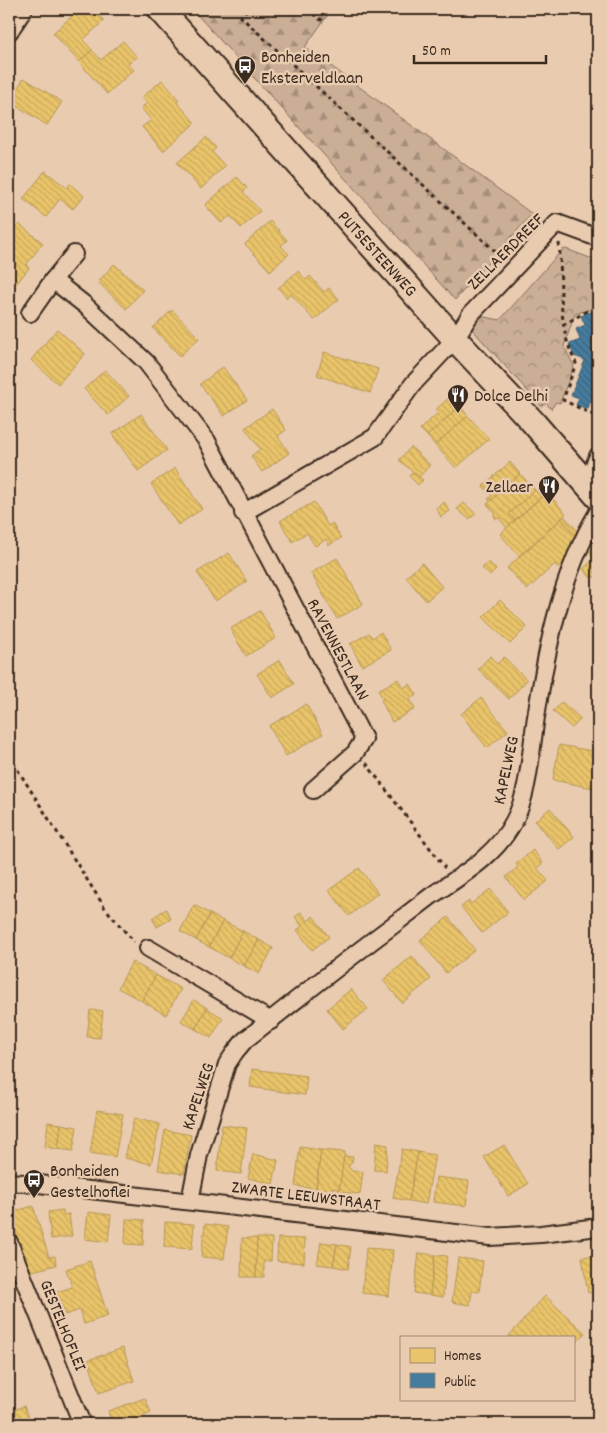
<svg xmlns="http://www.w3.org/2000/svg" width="607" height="1433" font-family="Dekko,sans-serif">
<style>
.forest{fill:url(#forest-firs);stroke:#826c5a}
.park{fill:url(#park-crowns);stroke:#826c5a}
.homes{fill:url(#homes-back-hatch);stroke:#b59653}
.public{fill:url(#public-back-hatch);stroke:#426377}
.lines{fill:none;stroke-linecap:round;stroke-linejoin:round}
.street-casing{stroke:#3b2a1e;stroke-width:20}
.secondary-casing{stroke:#3b2a1e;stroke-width:28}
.path{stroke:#3b2a1e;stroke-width:3;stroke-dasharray:4 4;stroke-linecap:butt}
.street{stroke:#e9cbb0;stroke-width:16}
.secondary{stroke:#e9cbb0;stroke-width:24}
.labels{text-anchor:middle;stroke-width:5;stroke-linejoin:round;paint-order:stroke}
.poi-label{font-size:18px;fill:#3b2a1e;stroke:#e9cbb0;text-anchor:start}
.street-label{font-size:18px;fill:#3b2a1e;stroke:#e9cbb0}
</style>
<defs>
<pattern id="forest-firs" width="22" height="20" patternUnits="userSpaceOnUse" patternTransform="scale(1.25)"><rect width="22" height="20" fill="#caae96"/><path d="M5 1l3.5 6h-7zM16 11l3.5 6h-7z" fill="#a58e7a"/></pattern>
<pattern id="park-crowns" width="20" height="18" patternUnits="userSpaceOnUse" patternTransform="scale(1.25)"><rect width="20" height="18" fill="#caae96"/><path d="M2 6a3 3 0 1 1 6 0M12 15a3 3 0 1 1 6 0" fill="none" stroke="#a58e7a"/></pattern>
<pattern id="homes-back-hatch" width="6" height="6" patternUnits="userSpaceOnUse" patternTransform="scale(1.25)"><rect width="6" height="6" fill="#e9c46a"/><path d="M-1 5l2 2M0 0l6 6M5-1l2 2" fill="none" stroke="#c9a95b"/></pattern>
<pattern id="public-back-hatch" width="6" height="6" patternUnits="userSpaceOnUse" patternTransform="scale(1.25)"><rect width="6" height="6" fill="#457b9d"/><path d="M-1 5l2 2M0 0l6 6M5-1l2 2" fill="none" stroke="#3b657f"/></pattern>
</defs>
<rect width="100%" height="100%" fill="#e9cbb0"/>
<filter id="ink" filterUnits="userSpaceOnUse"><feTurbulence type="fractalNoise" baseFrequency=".02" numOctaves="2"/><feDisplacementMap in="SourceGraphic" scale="10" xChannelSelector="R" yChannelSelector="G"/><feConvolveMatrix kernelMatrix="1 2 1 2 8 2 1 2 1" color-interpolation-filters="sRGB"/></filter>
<g filter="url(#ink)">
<polygon class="forest" points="192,9 332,9 305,47 532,214 455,300"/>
<polygon class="park" points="566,249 598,261 598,307 575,314 564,346 574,366 560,403 556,402 551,409 546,403 541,406 470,327 480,316 500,320 562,250"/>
<g class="homes">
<polygon points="80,9 93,9 104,21 83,40 92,50 79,62 53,33"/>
<polygon points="123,41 137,57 128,64 134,70 107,94 79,62 92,50 101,60"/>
<polygon points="24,78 62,102 47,125 9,101"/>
<polygon points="162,80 179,100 177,102 195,123 163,151 142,127 151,120 141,108 147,103 142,97"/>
<polygon points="206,137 216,148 212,152 225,166 201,189 177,163"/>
<polygon points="45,171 67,188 70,184 84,196 73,209 60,199 46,217 23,199"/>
<polygon points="237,177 247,188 243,192 260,211 241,228 230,216 221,223 205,205"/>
<polygon points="270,221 287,240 281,246 289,254 270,271 245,244"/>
<polygon points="19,224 43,243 26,265 29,268 17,283 9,276 9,236"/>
<polygon points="114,264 143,290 126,309 98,282"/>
<polygon points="298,271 306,280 310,276 324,292 329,288 339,299 314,320 291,294 287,298 278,288"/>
<polygon points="172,310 199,338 180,356 153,328"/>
<polygon points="57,329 85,354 58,384 31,360"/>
<polygon points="324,352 378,369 370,393 317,375"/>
<polygon points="223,367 247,400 224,416 200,384"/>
<polygon points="105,370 129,396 108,415 84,389"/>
<polygon points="451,396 460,406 427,436 420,429 438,413 435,410"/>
<polygon points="460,406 468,416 435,445 427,436"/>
<polygon points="272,409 286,430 278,436 289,453 262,472 251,456 260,449 245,428"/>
<polygon points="141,414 167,450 138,471 112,434"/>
<polygon points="468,416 489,439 456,468 435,445"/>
<polygon points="411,447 430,465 419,477 399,460"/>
<polygon points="510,462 520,474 490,501 488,499 492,496 483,486"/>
<polygon points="175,468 202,509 178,525 151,484"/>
<polygon points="413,472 423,480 418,485 409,476"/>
<polygon points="520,474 535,490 509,514 515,520 507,528 499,518 496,519 494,516 495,513 487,504"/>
<polygon points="535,490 541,497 515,520 509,514"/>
<polygon points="547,492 566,514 519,556 500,534"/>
<polygon points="314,502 328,526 332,523 341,538 329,545 326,539 315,546 307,533 292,542 280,521"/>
<polygon points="444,502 450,511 441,517 436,508"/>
<polygon points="464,503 476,514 469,519 457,509"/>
<polygon points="564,516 580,533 576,536 561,519"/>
<polygon points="561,519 578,539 570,546 573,549 565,557 567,560 558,568 555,564 527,590 507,568"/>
<polygon points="598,543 598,581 594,576 591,578 583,569 595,558 589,552"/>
<polygon points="229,553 247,582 215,601 197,572"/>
<polygon points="337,558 363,604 337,619 311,573"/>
<polygon points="489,562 496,570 490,576 482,568"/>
<polygon points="422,563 442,587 426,601 406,577"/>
<polygon points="500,600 527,627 510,644 483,617"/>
<polygon points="260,611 276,638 246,656 230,629"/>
<polygon points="381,632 391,650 362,666 350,644 369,633 372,638"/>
<polygon points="490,656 497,664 504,657 527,680 509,699 478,669"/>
<polygon points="280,660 294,684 272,698 257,674"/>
<polygon points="398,679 403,688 410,684 417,695 410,699 415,709 392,722 381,700 383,699 378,690"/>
<polygon points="481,698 508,731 487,748 461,714"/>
<polygon points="562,702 581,719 572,728 553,711"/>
<polygon points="306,704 323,734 286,756 269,726"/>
<polygon points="559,745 598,752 598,789 553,780"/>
<polygon points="550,808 574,837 559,849 535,821"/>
<polygon points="533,850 543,863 537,868 548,881 524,900 506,877 518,867 516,864"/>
<polygon points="359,868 378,893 349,916 329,890"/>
<polygon points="490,889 508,912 482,933 461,907 469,901 471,904"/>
<polygon points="194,905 210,914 196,940 180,931"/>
<polygon points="166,909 171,919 157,927 152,918"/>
<polygon points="301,912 308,921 313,916 329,937 312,950 297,930 302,926 295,917"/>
<polygon points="210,914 223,921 209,947 196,940"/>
<polygon points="448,917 475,950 446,973 420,940"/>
<polygon points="223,921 243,931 229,958 209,947"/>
<polygon points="243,931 259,940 244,966 229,958"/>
<polygon points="259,940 273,948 259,974 244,966"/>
<polygon points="412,956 431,979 402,1003 383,980"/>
<polygon points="132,962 156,975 142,1001 118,988"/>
<polygon points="156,975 181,989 166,1015 142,1001"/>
<polygon points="351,989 368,1009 343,1029 327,1009"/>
<polygon points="194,1000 207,1008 195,1029 181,1021"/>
<polygon points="207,1008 223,1018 211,1038 195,1029"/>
<polygon points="90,1010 103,1011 100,1038 87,1037"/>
<polygon points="252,1069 307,1076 305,1095 250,1087"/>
<polygon points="97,1110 123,1114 115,1157 90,1153"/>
<polygon points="134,1118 160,1124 151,1164 125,1158"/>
<polygon points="48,1122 61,1124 58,1149 45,1147"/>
<polygon points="61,1124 77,1127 73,1151 58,1149"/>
<polygon points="222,1125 247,1128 241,1174 217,1171"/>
<polygon points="165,1130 191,1135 184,1174 158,1170"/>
<polygon points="376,1143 388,1145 386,1171 374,1170"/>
<polygon points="504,1145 528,1184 508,1196 484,1157"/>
<polygon points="300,1147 321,1150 316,1189 295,1186"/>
<polygon points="402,1149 418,1152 409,1201 393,1198"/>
<polygon points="321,1150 345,1152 339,1192 339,1189 331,1188 331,1191 316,1189"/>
<polygon points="418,1152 435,1155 426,1204 409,1201"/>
<polygon points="253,1154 278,1160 273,1184 248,1178"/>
<polygon points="344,1156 353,1157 352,1163 348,1166 352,1171 363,1172 360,1194 339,1192"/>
<polygon points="436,1177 469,1181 466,1206 433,1202"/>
<polygon points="33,1206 49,1257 55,1256 56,1265 29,1272 9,1213"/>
<polygon points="63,1210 63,1215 69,1214 72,1236 51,1239 48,1212"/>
<polygon points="88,1212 111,1215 108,1242 85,1239"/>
<polygon points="126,1219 144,1220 143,1245 125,1244"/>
<polygon points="165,1222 194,1224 192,1249 164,1247"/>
<polygon points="205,1224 228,1227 224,1259 201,1257"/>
<polygon points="242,1238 257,1238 256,1277 241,1277"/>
<polygon points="257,1238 272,1238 271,1261 264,1261 264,1277 256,1277"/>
<polygon points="278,1238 305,1239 304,1263 277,1261"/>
<polygon points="321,1242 337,1244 333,1266 317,1264"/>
<polygon points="337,1244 351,1247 348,1269 333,1266"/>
<polygon points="366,1248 393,1250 389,1296 362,1293"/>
<polygon points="419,1253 435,1255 430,1295 414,1293"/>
<polygon points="435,1255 447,1256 443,1297 430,1295"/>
<polygon points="598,1255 598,1291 588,1293 582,1257"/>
<polygon points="458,1258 483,1261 479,1292 472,1291 470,1305 452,1302"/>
<polygon points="90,1261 108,1316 84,1324 80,1310 65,1315 57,1292 72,1287 66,1269"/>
<polygon points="545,1296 585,1333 573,1346 573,1337 508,1337"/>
<polygon points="9,1320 12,1328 10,1329 14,1340 9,1343"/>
<polygon points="123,1348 134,1381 99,1393 88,1360"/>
<polygon points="145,1398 151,1413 139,1418 142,1424 112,1424 108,1411"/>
<polygon points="24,1406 32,1424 9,1424 9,1412"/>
</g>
<polygon class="public" points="597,309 598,405 590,402 588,409 576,405 579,398 571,395 585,360 574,356 569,344 580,340 576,329 585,325 581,316"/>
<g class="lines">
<g class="street-casing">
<g id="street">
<polyline points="9,32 24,9"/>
<polyline points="53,280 85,305 146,362 207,441 364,739 355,753 313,790"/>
<polyline points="30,313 53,280 74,254"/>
<polyline points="587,484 598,456"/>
<polyline points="243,513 375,437 413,384 455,339 470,315 557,223 598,238"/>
<polyline points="148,948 271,1021"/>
<polyline points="9,1182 39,1184 490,1237 541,1234 598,1227"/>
<path d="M190,1201L199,1155L227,1064L235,1052L245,1040C294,1002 342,963 392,926C405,916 418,906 431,896C462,875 496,856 514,821C529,794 531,748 536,717C547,647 561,574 598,512"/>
<polyline points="9,1242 82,1424"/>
</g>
</g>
<g class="secondary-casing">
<polyline id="secondary" points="160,9 455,339 532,421 598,497"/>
</g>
<g class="path">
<polyline points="247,9 241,17 497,253"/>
<polyline points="306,9 323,21"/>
<path d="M559,243C563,284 556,326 576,363L563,400L598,417"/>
<polyline points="563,325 587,311 598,308"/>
<polyline points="9,756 105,908 134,942"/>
<polyline points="366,763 445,868"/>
</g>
<use href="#street" class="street"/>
<use href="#secondary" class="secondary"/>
</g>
</g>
<defs>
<g id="bus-pin" transform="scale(1.125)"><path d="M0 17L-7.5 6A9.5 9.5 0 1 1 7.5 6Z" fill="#3b2a1e" stroke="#e9cbb0"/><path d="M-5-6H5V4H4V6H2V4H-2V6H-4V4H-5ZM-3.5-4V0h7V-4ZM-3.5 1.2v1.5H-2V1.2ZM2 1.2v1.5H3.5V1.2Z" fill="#fff"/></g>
<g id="restaurant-pin" transform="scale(1.125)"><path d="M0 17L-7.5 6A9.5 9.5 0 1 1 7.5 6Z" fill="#3b2a1e" stroke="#e9cbb0"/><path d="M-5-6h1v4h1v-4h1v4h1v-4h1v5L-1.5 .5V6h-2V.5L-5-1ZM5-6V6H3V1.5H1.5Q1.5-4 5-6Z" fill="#fff"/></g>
</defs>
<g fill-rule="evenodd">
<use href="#bus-pin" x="245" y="66"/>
<use href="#restaurant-pin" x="458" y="395"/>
<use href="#restaurant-pin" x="549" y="486"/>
<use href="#bus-pin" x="34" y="1180"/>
</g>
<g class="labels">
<g class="poi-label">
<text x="261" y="62">Bonheiden<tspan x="261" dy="21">Eksterveldlaan</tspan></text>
<text x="474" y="401">Dolce Delhi</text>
<text x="533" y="492" text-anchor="end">Zellaer</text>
<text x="50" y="1176">Bonheiden<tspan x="50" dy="21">Gestelhoflei</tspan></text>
</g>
<g class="street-label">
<text transform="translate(505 251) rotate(-45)" y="6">ZELLAERDREEF</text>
<text transform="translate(378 253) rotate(48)" y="6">PUTSESTEENWEG</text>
<text transform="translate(339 649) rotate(62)" y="6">RAVENNESTLAAN</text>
<text transform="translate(505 770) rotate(-78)" y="6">KAPELWEG</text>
<text transform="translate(197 1096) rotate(-72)" y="6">KAPELWEG</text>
<text transform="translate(306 1195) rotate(7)" y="6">ZWARTE LEEUWSTRAAT</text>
<text transform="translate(64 1325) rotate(68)" y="6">GESTELHOFLEI</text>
</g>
</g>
<rect width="607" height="1433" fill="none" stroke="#e9cbb0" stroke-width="30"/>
<rect x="15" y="15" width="577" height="1403" fill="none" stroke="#3b2a1e" stroke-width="2" filter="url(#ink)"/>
<rect x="400" y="1336" width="175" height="65" fill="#e9cbb0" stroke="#a38b76"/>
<rect x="410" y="1348" width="25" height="15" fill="#e9c46a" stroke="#a38b76"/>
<text x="444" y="1360" font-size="15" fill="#3b2a1e">Homes</text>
<rect x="410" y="1373" width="25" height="15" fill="#457b9d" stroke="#a38b76"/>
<text x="444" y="1386" font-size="15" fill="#3b2a1e">Public</text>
<path d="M414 55v8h132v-8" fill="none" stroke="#3b2a1e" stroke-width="2.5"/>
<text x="422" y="55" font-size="15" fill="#3b2a1e" stroke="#e9cbb0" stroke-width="4" paint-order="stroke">50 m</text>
</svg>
